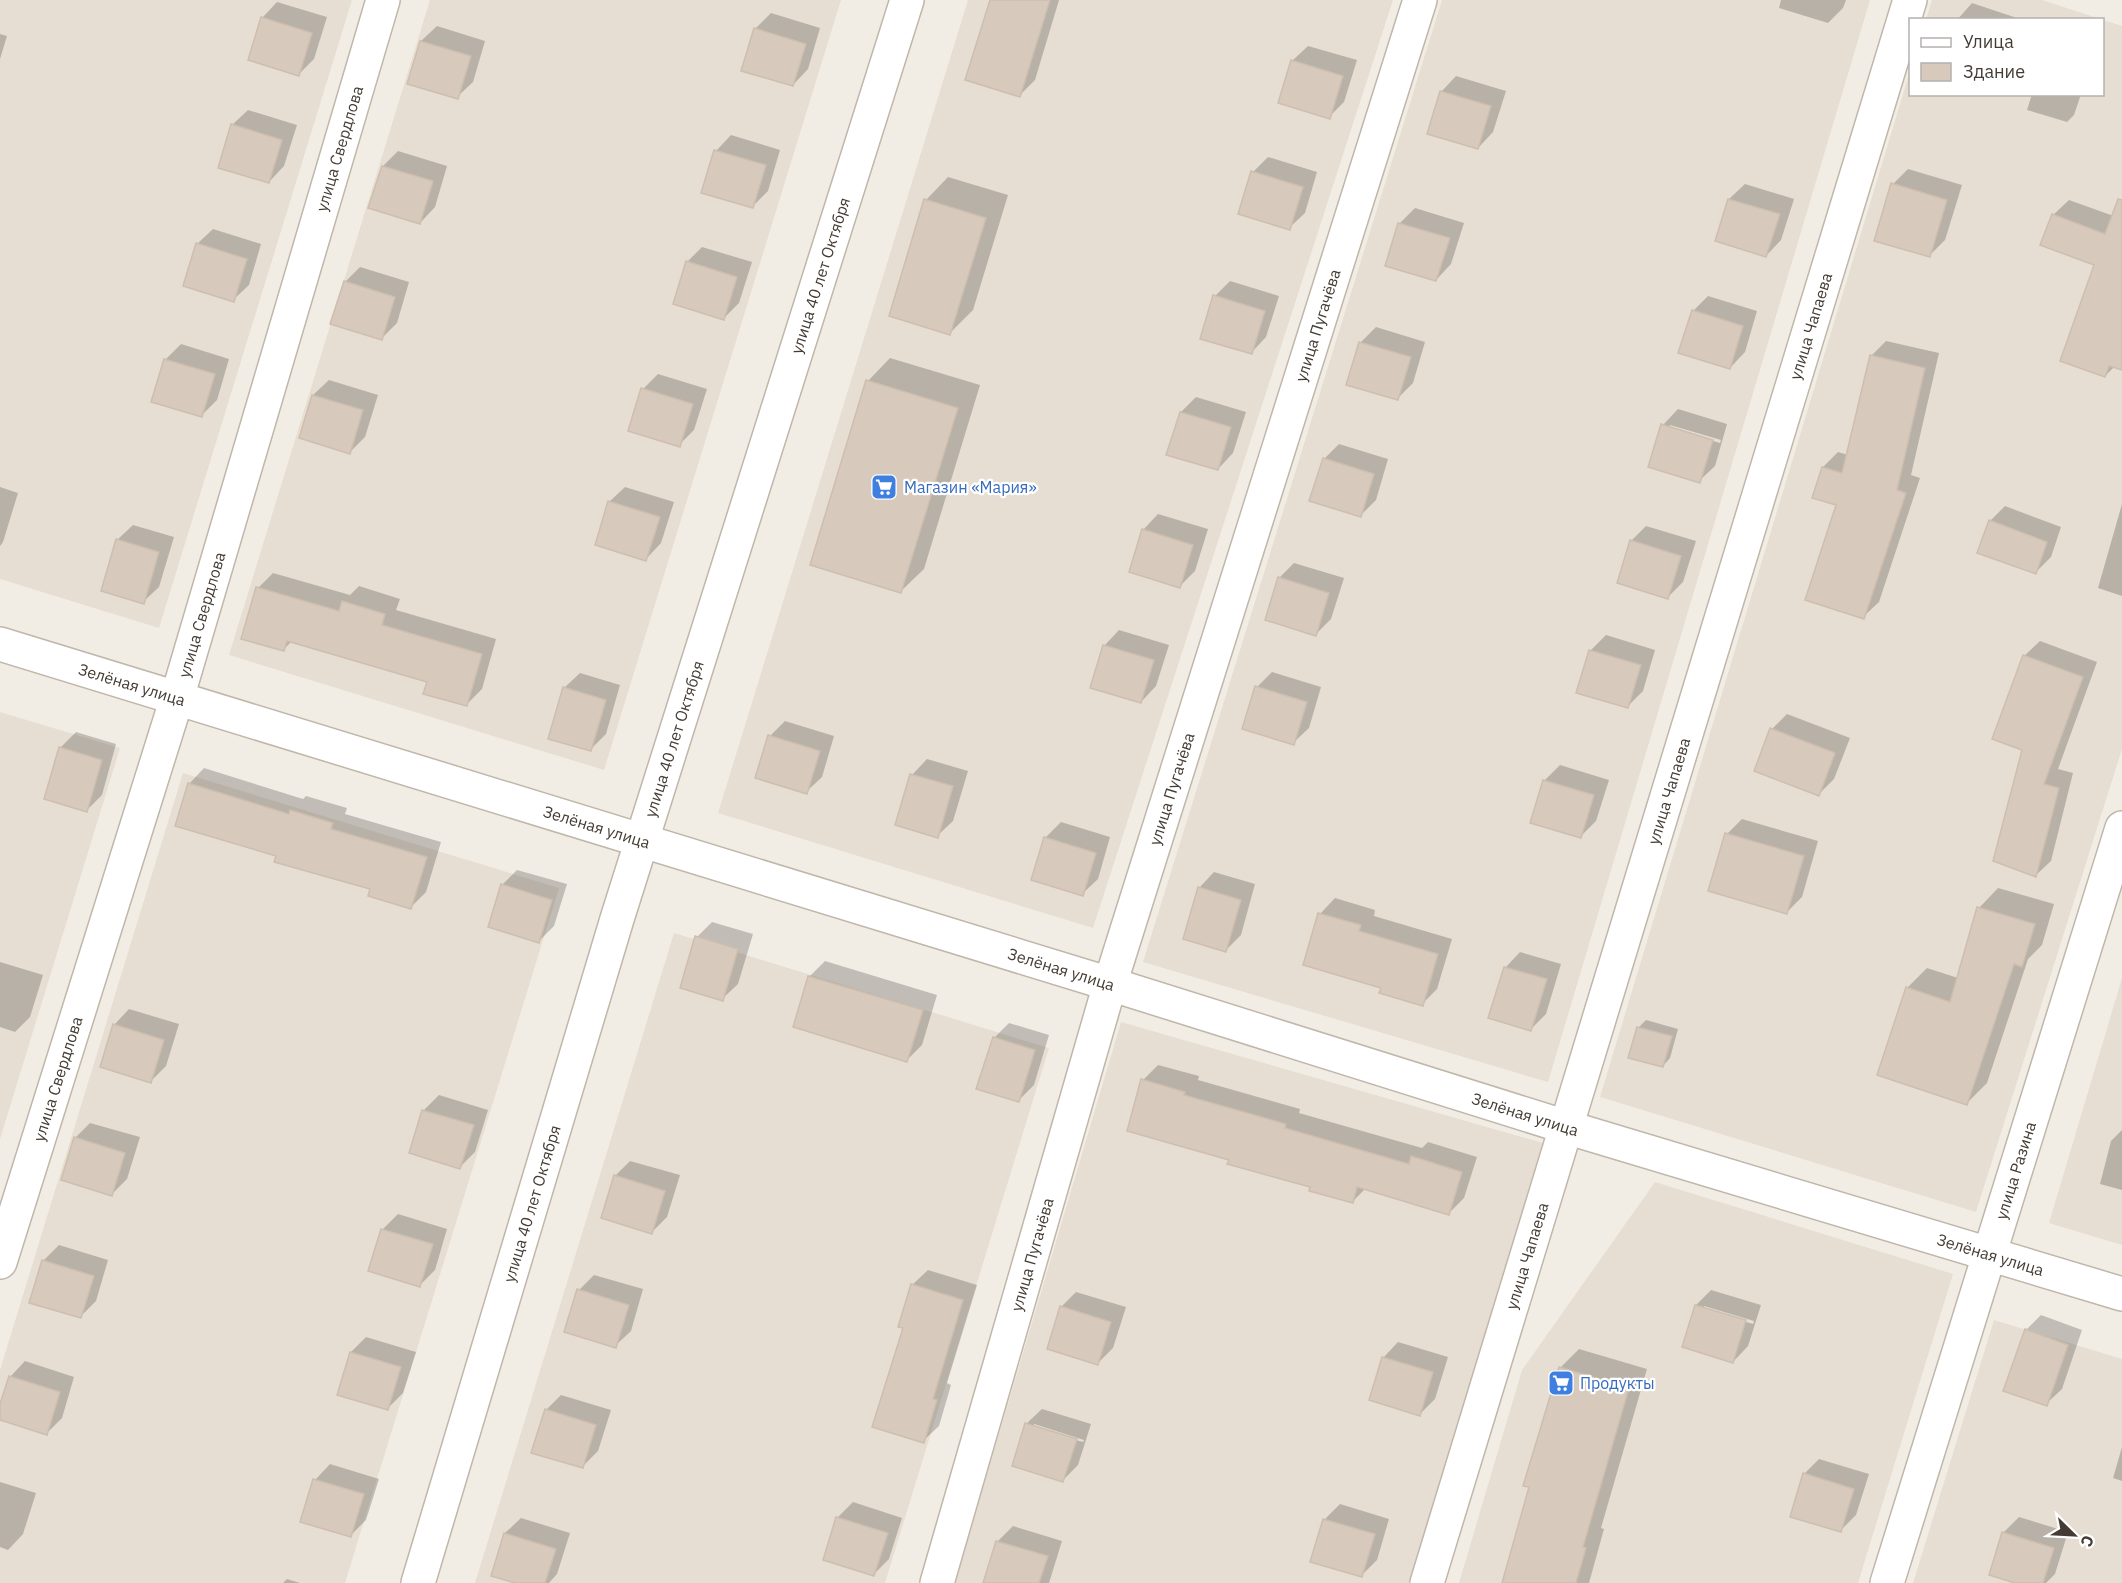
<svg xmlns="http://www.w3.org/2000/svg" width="2122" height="1583" font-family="'IBM Plex Sans',sans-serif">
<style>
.residential{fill:#e6ded2}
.shadow{fill:#0003;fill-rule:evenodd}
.building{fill:#d7cabd;stroke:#cebead;stroke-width:1.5}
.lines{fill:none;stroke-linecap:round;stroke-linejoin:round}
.street-casing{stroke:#c0b6aa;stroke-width:36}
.street{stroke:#fff;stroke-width:33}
.labels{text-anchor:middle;stroke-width:4.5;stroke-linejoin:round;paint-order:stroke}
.street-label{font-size:16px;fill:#443c34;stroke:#fff}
.shop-label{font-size:16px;fill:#366cbe;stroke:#fff;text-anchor:start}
</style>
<rect width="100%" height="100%" fill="#f2ede4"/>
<g class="residential">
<polygon points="0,0 352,0 159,628 0,579"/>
<polygon points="430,0 841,0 604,770 229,655"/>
<polygon points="968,0 1393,0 1093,928 718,813"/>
<polygon points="1442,0 1870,0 1548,1082 1143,962"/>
<polygon points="1932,0 2042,0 2122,26 2122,749 1976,1212 1600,1097 1910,71 1910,94 2102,94 2102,20 1926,19"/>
<polygon points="0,712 120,748 0,1139"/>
<polygon points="183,773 559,888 345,1583 0,1583 0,1370"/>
<polygon points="674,933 1049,1048 885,1583 475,1583"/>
<polygon points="2122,978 2122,1245 2049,1223"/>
<polygon points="1121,1022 1543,1143 1410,1583 955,1583"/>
<polygon points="1655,1182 1953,1274 1858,1583 1459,1583 1522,1370"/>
<polygon points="1994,1320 2122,1359 2122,1583 1913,1583"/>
</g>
<g class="shadow">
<polygon points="991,0 1059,0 1035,80 1020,95"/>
<polygon points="1781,0 1846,0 1843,8 1828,23 1779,8"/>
<polygon points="277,2 327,17 314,59 299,74 262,18"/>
<polygon points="1972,3 2023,20 1957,20"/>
<polygon points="771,13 820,28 808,69 793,85 743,70 756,28"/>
<polygon points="437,26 485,41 473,82 457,97 421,41"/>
<polygon points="0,34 7,36 0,59"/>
<polygon points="1308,46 1357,60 1344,102 1329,117 1292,61"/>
<polygon points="1456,76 1506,91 1493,132 1478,148 1441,92"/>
<polygon points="2032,94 2081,94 2074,115 2067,122 2027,110"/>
<polygon points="248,110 297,125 284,166 269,182 232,125"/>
<polygon points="731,135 780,150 768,191 752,207 716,151"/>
<polygon points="398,151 447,166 435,207 420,223 383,166"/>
<polygon points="1268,157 1317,172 1305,213 1289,228 1253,172"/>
<polygon points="1908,169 1962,185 1945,240 1929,256 1893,184"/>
<polygon points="948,177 1008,195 973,310 950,333 926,200"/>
<polygon points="1745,184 1794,199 1781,240 1766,256 1729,199"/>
<polygon points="2069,200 2122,219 2122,368 2115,366 2105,376 2096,264 2053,215"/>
<polygon points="1415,208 1464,223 1451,264 1436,280 1399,224"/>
<polygon points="213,229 261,244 249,285 233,300 197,244"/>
<polygon points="702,247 752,262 739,303 724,318 687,262"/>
<polygon points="360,267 409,282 397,323 381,339 345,282"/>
<polygon points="1230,281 1279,296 1266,337 1251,353 1215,296"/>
<polygon points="1708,296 1757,311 1745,352 1730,368 1693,311"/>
<polygon points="1376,327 1425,342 1413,383 1397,399 1348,384 1361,342"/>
<polygon points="1886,341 1939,353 1911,475 1920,478 1879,602 1863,617 1838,504 1823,467 1838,452 1848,455 1871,356"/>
<polygon points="181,344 229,359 217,400 201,416 165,360"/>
<polygon points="890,358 980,385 924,569 901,591 868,381"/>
<polygon points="658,374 707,389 694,430 679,445 643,389"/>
<polygon points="329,380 378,395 365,437 350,452 301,437 313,395"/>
<polygon points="1196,397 1246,412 1233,453 1218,469 1181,412"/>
<path d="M1678,409L1727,424L1715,466L1699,481L1663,425ZM1670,425L1721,440L1720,443L1670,428Z"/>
<polygon points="1339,444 1388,459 1376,500 1360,516 1324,459"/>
<polygon points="0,487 18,493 3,542 0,546"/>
<polygon points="625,487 674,502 661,543 646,559 609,502"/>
<polygon points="2122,504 2122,596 2098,588"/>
<polygon points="2005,506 2061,527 2051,557 2035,573 1990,521"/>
<polygon points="1158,514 1208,529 1195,571 1180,586 1143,530"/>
<polygon points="133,525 174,537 159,587 143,602 117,540"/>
<polygon points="1646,526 1696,541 1683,582 1668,597 1631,541"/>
<polygon points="1294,563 1344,578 1331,619 1316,634 1279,578"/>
<polygon points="273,573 350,595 359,586 400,599 396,610 496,639 482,689 466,705 429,681 292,641 283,650 258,588"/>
<polygon points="1119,630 1169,645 1156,686 1141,702 1104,646"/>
<polygon points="1606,635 1655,650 1643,691 1627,707 1578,692 1591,650"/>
<polygon points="2040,641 2097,662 2058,769 2073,773 2051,861 2035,876 2023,749 2024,656"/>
<polygon points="1272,672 1321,687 1309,728 1293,743 1257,687"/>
<polygon points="580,673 620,685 606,734 590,750 564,688"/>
<polygon points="1787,714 1850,738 1834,779 1819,794 1772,729"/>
<polygon points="785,721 834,736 822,777 806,792 770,736"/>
<polygon points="76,732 116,744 102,795 87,810 60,748"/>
<polygon points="927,759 968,771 953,821 937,836 912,775"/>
<polygon points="1560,765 1609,780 1596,821 1581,836 1532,822 1545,780"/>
<polygon points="204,768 303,799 306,796 347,808 345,814 441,842 426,892 411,907 372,888 189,784"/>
<polygon points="1742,819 1818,841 1802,897 1786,913 1727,834"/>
<polygon points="1061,822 1110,837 1098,879 1082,894 1033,879 1046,837"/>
<polygon points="517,870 567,884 554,926 539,941 502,885"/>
<polygon points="1214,872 1255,884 1241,935 1226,950 1199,888"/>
<polygon points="1998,888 2054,904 2042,945 2028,959 1987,1083 1967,1103 1907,988 1927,968 1958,978 1979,908"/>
<polygon points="1335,898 1375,910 1374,916 1452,939 1437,989 1422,1004 1383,987 1320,914"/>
<polygon points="712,922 753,934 738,984 722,999 697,937"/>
<polygon points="1520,952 1561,964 1546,1014 1531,1029 1505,968"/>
<polygon points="825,961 937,995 922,1045 907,1060 795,1026 810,976"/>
<polygon points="0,962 43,975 30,1017 15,1032 0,1027"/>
<polygon points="129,1009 179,1024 166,1066 151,1081 114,1025"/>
<polygon points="1646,1020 1678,1029 1670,1058 1663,1066 1638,1028"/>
<polygon points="1009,1023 1049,1035 1034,1085 1019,1100 994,1038"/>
<polygon points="1158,1065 1199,1076 1198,1080 1300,1109 1299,1113 1422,1148 1428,1142 1477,1157 1464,1198 1449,1213 1366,1188 1352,1202 1312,1186 1231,1159 1143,1080"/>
<polygon points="439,1095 488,1110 475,1152 460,1167 423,1111"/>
<polygon points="90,1123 140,1137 127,1179 112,1194 75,1138"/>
<polygon points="2122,1130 2122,1190 2100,1184 2111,1141"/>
<polygon points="630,1161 680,1175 667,1217 652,1232 615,1176"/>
<polygon points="398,1214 447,1229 435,1270 419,1286 370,1270 383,1229"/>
<polygon points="59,1245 108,1260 96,1301 80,1317 31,1302 44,1260"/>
<polygon points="928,1270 977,1285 947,1383 951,1385 939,1426 923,1441 904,1327 912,1285"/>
<polygon points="594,1275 643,1289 631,1331 615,1346 579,1290"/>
<path d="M1711,1290L1761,1305L1748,1346L1733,1362L1696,1305ZM1704,1306L1754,1321L1753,1324L1704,1309Z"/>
<polygon points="1076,1292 1126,1307 1113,1348 1098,1363 1061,1307"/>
<polygon points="2041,1315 2082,1330 2062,1389 2046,1404 2026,1330"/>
<polygon points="366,1337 416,1352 403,1393 388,1408 338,1394 351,1352"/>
<polygon points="1398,1342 1448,1357 1435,1399 1420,1414 1383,1358"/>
<polygon points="1579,1349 1647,1369 1601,1528 1604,1529 1589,1583 1504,1583 1560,1368"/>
<polygon points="25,1361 74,1377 62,1418 47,1433 0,1419 0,1409 10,1377"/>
<polygon points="561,1395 611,1410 598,1451 583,1466 546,1410"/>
<path d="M1042,1409L1091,1424L1078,1465L1063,1480L1026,1424ZM1034,1424L1084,1440L1083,1442L1034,1428Z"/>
<polygon points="2122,1447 2122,1481 2113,1478"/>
<polygon points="1819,1459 1869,1474 1856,1515 1841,1530 1804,1474"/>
<polygon points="330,1464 379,1479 366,1520 351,1535 315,1480"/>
<polygon points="0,1482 36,1493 23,1534 8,1550 0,1547"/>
<polygon points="853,1502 902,1518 889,1559 874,1574 837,1518"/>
<polygon points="1340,1504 1389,1519 1377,1560 1361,1576 1312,1561 1325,1519"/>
<polygon points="2019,1517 2068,1532 2055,1574 2046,1583 2020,1583 2003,1533"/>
<polygon points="521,1518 570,1533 557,1574 549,1583 520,1583 505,1533"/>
<polygon points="1013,1526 1062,1541 1049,1583 986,1583 997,1542"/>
<polygon points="287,1579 300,1583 283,1583"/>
</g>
<g class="building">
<polygon points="990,0 1050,0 1020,97 965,80"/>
<polygon points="261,17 312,33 299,76 248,60"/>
<polygon points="754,28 806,44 793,86 741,71"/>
<polygon points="420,41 471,56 458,99 407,84"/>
<polygon points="1291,60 1343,76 1330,119 1278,103"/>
<polygon points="1440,91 1491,106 1478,149 1427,134"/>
<polygon points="231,124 282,140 269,183 218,168"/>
<polygon points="714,150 766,165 753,208 701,193"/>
<polygon points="382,166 433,181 420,224 368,208"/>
<polygon points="1251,171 1303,187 1290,230 1238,214"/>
<polygon points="1891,183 1947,200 1930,257 1874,241"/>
<polygon points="924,199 986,218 950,335 889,316"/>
<polygon points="1728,199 1780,214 1766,257 1715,241"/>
<polygon points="2118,199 2122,200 2122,370 2109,366 2105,377 2060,361 2094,265 2040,245 2052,214 2105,234"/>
<polygon points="1398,223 1450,238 1436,281 1385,266"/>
<polygon points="196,243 247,259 234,302 183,286"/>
<polygon points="686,261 737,277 724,320 673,304"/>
<polygon points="344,281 395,297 382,340 330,324"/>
<polygon points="1213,295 1265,311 1252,354 1200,339"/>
<polygon points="1692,310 1743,326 1730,369 1678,353"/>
<polygon points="1359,342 1411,357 1398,400 1346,385"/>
<polygon points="1870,355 1925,368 1897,490 1906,493 1864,619 1805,600 1836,505 1812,498 1822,467 1842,473"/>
<polygon points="164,359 215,374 202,417 151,402"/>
<polygon points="866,380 958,408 901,593 810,565"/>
<polygon points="641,388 693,404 680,447 628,431"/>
<polygon points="312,395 363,410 350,454 299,438"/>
<polygon points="1180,412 1231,427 1218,470 1166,455"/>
<polygon points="1661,424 1713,440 1700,483 1648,467"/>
<polygon points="1323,458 1374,474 1361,517 1309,501"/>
<polygon points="608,501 660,517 646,561 595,545"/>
<polygon points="1989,520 2047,542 2036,574 1977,553"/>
<polygon points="1142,529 1193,545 1180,588 1129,572"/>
<polygon points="116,539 159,552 144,604 101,591"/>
<polygon points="1630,540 1681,556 1668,599 1617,583"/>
<polygon points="1278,577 1329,593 1316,636 1265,620"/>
<polygon points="256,587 339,611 342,601 385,614 382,625 482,654 467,706 423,694 427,682 287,641 284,651 241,639"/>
<polygon points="1103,645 1154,660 1141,703 1090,688"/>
<polygon points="1589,650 1641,665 1628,708 1576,693"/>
<polygon points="2023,655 2083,677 2044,784 2059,788 2036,877 1993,861 2022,750 1992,739"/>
<polygon points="1255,686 1307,702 1294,745 1242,729"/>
<polygon points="563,687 606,700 591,751 548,739"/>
<polygon points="1770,728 1835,753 1819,796 1754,771"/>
<polygon points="768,735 820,751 807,794 755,778"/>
<polygon points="59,747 102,760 87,812 44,799"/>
<polygon points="910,774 953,786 938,838 895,825"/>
<polygon points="1543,780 1594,795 1581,838 1530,823"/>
<polygon points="188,783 289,814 290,810 333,823 331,829 427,857 411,909 368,896 370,889 274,862 276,856 175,826"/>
<polygon points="1725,833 1804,856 1787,914 1708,891"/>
<polygon points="1044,837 1096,853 1083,896 1031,880"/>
<polygon points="501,884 552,900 539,943 488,927"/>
<polygon points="1198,887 1241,900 1226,952 1183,939"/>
<polygon points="1977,907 2035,924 2022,967 2014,964 1967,1105 1877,1075 1906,987 1950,1002"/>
<polygon points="1318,913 1361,925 1359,931 1438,954 1423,1006 1379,993 1381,988 1303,965"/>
<polygon points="695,936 738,949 723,1001 680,988"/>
<polygon points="1504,967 1547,979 1531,1031 1488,1018"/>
<polygon points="808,976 923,1010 907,1062 793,1027"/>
<polygon points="113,1024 164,1040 151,1083 100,1067"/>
<polygon points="1637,1027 1672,1036 1663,1067 1628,1058"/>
<polygon points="993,1037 1035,1050 1019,1102 976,1089"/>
<polygon points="1141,1079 1185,1092 1184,1095 1286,1124 1285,1128 1409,1164 1411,1156 1462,1172 1449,1215 1357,1187 1353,1203 1309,1191 1310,1187 1227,1164 1229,1160 1127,1131"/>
<polygon points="422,1110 474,1125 460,1169 409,1153"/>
<polygon points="74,1137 125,1153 112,1196 61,1180"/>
<polygon points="614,1175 665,1191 652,1234 601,1218"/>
<polygon points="381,1229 433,1244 420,1287 368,1271"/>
<polygon points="42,1260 94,1276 81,1318 29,1303"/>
<polygon points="911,1284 963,1300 933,1399 937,1400 924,1443 872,1427 903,1328 898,1327"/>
<polygon points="577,1289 629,1305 616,1348 564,1332"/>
<polygon points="1695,1305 1746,1320 1733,1363 1682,1347"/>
<polygon points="1060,1306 1111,1322 1098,1365 1047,1349"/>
<polygon points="2025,1329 2068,1345 2047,1406 2003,1391"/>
<polygon points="350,1352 401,1367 388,1410 337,1395"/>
<polygon points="1382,1357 1433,1372 1420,1416 1369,1400"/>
<polygon points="1559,1367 1629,1388 1583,1547 1586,1548 1576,1583 1502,1583 1529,1487 1523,1486"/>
<polygon points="9,1376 60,1392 47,1435 0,1420 0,1404"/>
<polygon points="545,1409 596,1425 583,1468 531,1453"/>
<polygon points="1025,1423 1077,1439 1063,1482 1012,1466"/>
<polygon points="1803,1473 1854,1489 1841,1532 1790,1517"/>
<polygon points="313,1479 364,1494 351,1537 300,1522"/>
<polygon points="836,1517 888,1533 874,1576 823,1560"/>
<polygon points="1323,1519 1375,1534 1362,1577 1310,1562"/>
<polygon points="2002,1532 2054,1548 2043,1583 2015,1583 1989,1575"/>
<polygon points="504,1533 556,1549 545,1583 515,1583 491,1576"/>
<polygon points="996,1541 1048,1556 1039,1583 983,1583"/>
</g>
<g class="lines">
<g class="street-casing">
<g id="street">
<path id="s1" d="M0,644L1110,984L1566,1127L2122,1294"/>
<path id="s2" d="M0,1262L177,698L383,0"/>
<path id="s3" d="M418,1583L617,919L907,0"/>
<path id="s4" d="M937,1583L1110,984L1420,0"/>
<path id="s5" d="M1427,1583L1910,0"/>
<path id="s6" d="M1887,1583L2122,828"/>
</g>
</g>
<use href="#street" class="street"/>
</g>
<defs>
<g id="supermarket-square" transform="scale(1.35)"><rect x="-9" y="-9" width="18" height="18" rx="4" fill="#3f7fe0" stroke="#fff"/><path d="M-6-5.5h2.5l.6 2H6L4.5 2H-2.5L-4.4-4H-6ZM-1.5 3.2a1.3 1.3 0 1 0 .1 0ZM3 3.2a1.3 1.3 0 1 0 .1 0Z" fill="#fff"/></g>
</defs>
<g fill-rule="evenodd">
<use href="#supermarket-square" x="884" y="487"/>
<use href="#supermarket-square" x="1561" y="1383"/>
</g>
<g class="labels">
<g class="street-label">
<text dy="6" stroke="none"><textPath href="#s2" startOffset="1164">улица Свердлова</textPath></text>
<text dy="6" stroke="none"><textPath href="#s3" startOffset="1368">улица 40 лет Октября</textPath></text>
<text dy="6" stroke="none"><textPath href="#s4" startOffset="1314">улица Пугачёва</textPath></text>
<text dy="6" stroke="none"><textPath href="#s5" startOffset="1314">улица Чапаева</textPath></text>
<text dy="6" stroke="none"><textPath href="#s2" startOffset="678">улица Свердлова</textPath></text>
<text dy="6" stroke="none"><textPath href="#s1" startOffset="138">Зелёная улица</textPath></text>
<text dy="6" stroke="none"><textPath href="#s3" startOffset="882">улица 40 лет Октября</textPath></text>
<text dy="6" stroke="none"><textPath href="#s4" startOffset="828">улица Пугачёва</textPath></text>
<text dy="6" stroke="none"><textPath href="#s5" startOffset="828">улица Чапаева</textPath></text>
<text dy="6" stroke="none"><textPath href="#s1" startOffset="624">Зелёная улица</textPath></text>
<text dy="6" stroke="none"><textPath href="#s1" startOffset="1110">Зелёная улица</textPath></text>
<text dy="6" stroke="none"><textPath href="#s2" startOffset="192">улица Свердлова</textPath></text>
<text dy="6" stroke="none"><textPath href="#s1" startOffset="1596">Зелёная улица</textPath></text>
<text dy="6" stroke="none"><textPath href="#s6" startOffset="432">улица Разина</textPath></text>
<text dy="6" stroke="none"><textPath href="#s3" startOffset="396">улица 40 лет Октября</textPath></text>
<text dy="6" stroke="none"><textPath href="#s1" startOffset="2082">Зелёная улица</textPath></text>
<text dy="6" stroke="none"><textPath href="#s4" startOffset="342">улица Пугачёва</textPath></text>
<text dy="6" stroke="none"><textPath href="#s5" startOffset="342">улица Чапаева</textPath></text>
</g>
<g class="shop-label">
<text x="904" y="493">Магазин «Мария»</text>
<text x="1580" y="1389">Продукты</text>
</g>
</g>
<rect x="1909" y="18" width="195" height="78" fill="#ffffff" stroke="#b4b1ae" stroke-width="1.5"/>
<rect x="1921" y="38" width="30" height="9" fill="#ffffff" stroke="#b4b1ae" stroke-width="1.5"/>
<text x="1963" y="48" font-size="18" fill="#443c34">Улица</text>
<rect x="1921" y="63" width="30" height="18" fill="#d7cabd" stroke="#b4b1ae" stroke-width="1.5"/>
<text x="1963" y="78" font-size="18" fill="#443c34">Здание</text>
<g transform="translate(2074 1535) rotate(114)" stroke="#ffffff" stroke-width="4.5" paint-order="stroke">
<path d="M0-4.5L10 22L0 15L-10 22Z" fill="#443c34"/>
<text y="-9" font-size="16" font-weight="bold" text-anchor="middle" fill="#443c34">С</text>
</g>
</svg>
